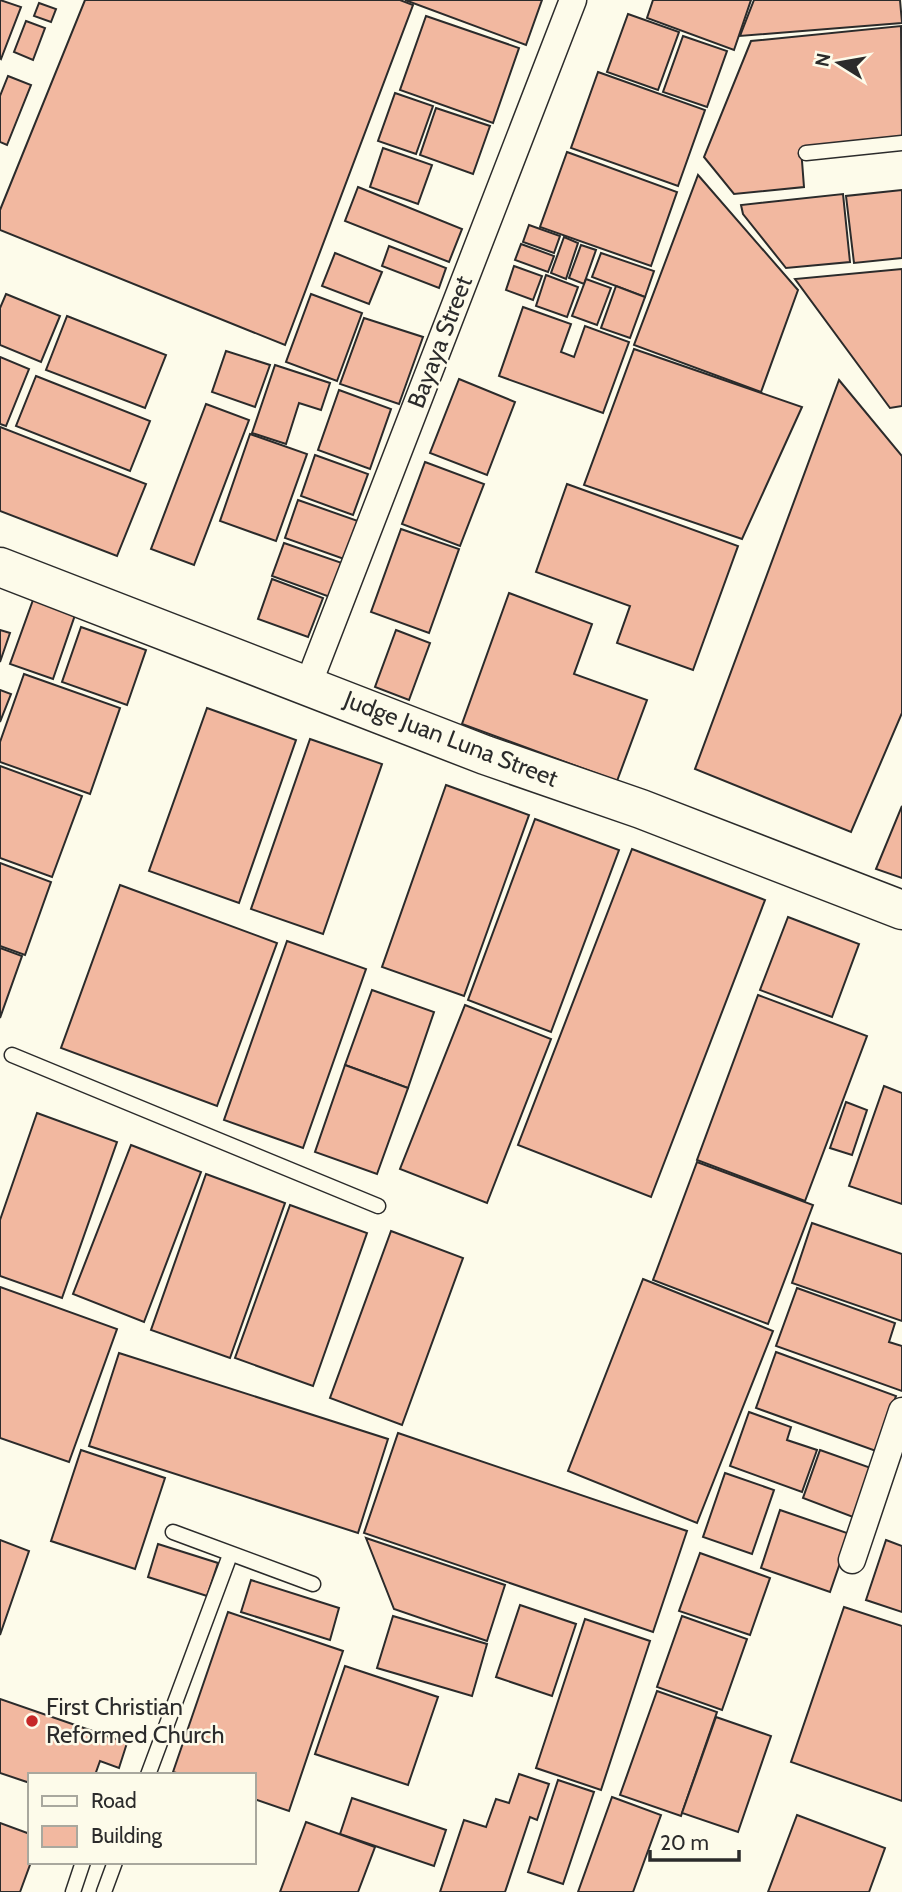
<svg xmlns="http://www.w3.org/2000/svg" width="902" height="1892" font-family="Cabin,sans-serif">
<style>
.building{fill:#f2b8a0;stroke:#2b2b2b;stroke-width:2}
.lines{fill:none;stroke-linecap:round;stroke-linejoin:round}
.lane-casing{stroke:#2b2b2b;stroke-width:17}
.street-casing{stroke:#2b2b2b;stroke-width:29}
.secondary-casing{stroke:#2b2b2b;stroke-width:41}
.lane{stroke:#fdfbea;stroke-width:14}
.street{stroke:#fdfbea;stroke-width:26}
.secondary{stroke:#fdfbea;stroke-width:38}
.poi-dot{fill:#c62828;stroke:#fdfbea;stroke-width:2.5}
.labels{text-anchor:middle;stroke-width:5;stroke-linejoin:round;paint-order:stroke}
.street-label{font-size:24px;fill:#2b2b2b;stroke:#fdfbea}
.poi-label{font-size:24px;fill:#2b2b2b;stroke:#fdfbea;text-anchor:start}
</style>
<rect width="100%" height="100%" fill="#fdfbea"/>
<g class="building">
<polygon points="0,0 21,7 1,59 0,58"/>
<polygon points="85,0 400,0 413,5 285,345 0,230 0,210"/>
<polygon points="405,0 542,0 526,45"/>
<polygon points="653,0 751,0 734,50 647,18"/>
<polygon points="754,0 900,0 902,23 740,36"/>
<polygon points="39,3 56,9 51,22 34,16"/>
<polygon points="628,14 679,32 658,90 607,72"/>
<polygon points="426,16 519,48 493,123 400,90"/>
<polygon points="26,21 45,28 33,60 14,52"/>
<polygon points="901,26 902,138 801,148 804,187 734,194 704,157 751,41"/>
<polygon points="683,36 727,51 707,107 663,92"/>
<polygon points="598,72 705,110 678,186 571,148"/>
<polygon points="8,76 31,85 7,145 0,142 0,96"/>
<polygon points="395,93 433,106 416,154 378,141"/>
<polygon points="436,108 490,126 473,174 420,155"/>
<polygon points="383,148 432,165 418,204 370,187"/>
<polygon points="567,152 677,192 651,266 540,227"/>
<polygon points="698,175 798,290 761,392 634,345"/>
<polygon points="358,187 462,229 449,262 345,221"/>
<polygon points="902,190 902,258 854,263 846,196"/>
<polygon points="843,194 850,262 786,268 743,214 741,205"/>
<polygon points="529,225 560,236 554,253 523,242"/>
<polygon points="564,237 578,243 566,279 551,273"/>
<polygon points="521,244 554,256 548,272 515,260"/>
<polygon points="581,245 596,250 584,284 569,278"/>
<polygon points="389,246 446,268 439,288 382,266"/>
<polygon points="335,253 382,272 369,304 322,286"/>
<polygon points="601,253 654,271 645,297 592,277"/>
<polygon points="514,266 542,276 533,300 506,290"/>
<polygon points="902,269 902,406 890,408 795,279"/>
<polygon points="546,275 578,287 567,317 536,306"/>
<polygon points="586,279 611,288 597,325 572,316"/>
<polygon points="616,286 645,297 630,338 601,328"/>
<polygon points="6,294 60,316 41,362 0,345 0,308"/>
<polygon points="311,294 362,313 337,381 286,362"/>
<polygon points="523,307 571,324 561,352 574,357 585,326 629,342 603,413 499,376"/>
<polygon points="67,316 166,355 145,408 46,370"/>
<polygon points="364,318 423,337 399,404 340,384"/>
<polygon points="634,349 802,407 742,539 584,485"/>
<polygon points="226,351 270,365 255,407 212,392"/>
<polygon points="0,357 29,369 6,426 0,424"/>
<polygon points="275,365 330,383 321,410 299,403 286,444 252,433"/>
<polygon points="36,376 150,421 130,471 16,426"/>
<polygon points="459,379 515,402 487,475 430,453"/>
<polygon points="839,380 902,456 902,713 851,832 695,769"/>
<polygon points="339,390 391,409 370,469 318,450"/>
<polygon points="206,404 249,420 194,565 151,549"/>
<polygon points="0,427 146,484 117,556 0,511"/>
<polygon points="250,434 307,454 276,541 220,521"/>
<polygon points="315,455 368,474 353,515 301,496"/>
<polygon points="425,462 484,484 460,546 402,524"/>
<polygon points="567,484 738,546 693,670 617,643 630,606 536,572"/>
<polygon points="298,500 358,521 344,559 285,538"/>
<polygon points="401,529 459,549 429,633 371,612"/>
<polygon points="284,543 342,563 330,597 272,576"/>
<polygon points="272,579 323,598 308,637 258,619"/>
<polygon points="509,593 592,624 574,674 647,700 617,781 462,724"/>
<polygon points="33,600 75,615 53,679 10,664"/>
<polygon points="81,627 146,650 127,705 62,682"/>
<polygon points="0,630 10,633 0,662"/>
<polygon points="396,630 430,643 409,700 375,687"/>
<polygon points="24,674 120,708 90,794 0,762 0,742"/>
<polygon points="0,690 11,694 0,722"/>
<polygon points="207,708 296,740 239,903 149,871"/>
<polygon points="310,739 382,764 323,934 251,909"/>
<polygon points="0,766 82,796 52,877 0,858"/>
<polygon points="446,785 529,815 464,996 382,967"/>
<polygon points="902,806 902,878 876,869"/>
<polygon points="535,819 619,850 551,1032 468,1000"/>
<polygon points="632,849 765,900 651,1197 518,1145"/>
<polygon points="0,863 51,882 25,955 0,946"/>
<polygon points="120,885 277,943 217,1106 61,1048"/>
<polygon points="788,917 859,944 832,1017 760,990"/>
<polygon points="287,941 366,969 303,1148 224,1120"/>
<polygon points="0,948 22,956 0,1018"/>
<polygon points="372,990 434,1012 408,1088 345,1065"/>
<polygon points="758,995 867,1036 805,1201 697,1160"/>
<polygon points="465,1005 551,1039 487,1203 400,1169"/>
<polygon points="345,1065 408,1088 377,1174 315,1152"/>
<polygon points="884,1086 902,1093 902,1204 849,1186"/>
<polygon points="846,1102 867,1110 852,1155 830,1148"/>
<polygon points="37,1113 117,1142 62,1298 0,1276 0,1220"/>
<polygon points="131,1145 201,1172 144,1322 73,1294"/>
<polygon points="697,1162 813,1205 768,1324 653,1280"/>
<polygon points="206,1174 285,1203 230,1358 151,1330"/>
<polygon points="290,1205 367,1233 313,1386 235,1358"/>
<polygon points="812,1223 902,1254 902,1321 792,1283"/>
<polygon points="391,1231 463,1258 402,1425 330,1398"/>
<polygon points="643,1279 773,1331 697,1523 568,1471"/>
<polygon points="0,1287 117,1329 69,1462 0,1438"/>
<polygon points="797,1288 895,1323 889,1342 902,1346 902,1391 776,1346"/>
<polygon points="776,1352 896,1396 876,1451 756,1408"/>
<polygon points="119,1353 388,1439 358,1533 89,1446"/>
<polygon points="749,1412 791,1427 787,1440 817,1450 802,1492 730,1466"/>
<polygon points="398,1433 687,1531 653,1632 364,1533"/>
<polygon points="81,1450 165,1478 135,1569 51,1541"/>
<polygon points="820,1450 871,1468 853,1517 803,1498"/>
<polygon points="725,1473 774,1490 752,1554 703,1537"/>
<polygon points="780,1510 850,1534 830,1592 761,1568"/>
<polygon points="366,1538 505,1585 487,1641 394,1609"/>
<polygon points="0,1540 29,1551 0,1635"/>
<polygon points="886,1540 902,1546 902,1612 866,1600"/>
<polygon points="158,1544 218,1563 207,1596 148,1577"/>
<polygon points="700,1553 770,1578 750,1635 679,1611"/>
<polygon points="251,1580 339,1608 330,1640 241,1612"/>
<polygon points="520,1605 576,1624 552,1696 496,1677"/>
<polygon points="844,1607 902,1626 902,1801 791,1762"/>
<polygon points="228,1612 343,1651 289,1811 254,1799 254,1775 183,1775 173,1772"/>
<polygon points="393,1616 487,1644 472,1696 377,1668"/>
<polygon points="682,1616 747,1639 722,1710 657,1687"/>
<polygon points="585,1619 650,1641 601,1790 536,1768"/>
<polygon points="345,1666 438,1697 408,1785 315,1754"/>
<polygon points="657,1691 717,1712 681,1816 620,1795"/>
<polygon points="0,1699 127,1743 119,1768 100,1761 95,1775 30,1775 30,1783 0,1773"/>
<polygon points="716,1717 771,1736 738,1832 682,1813"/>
<polygon points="519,1774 549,1784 537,1820 530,1817 505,1892 440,1892 464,1820 486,1827 496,1799 509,1803"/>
<polygon points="558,1780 594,1792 563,1884 528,1872"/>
<polygon points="612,1797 661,1815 633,1892 578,1892"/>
<polygon points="352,1798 446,1830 434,1866 340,1834"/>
<polygon points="797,1815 885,1848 869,1892 768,1892"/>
<polygon points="306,1822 375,1847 358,1892 280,1892"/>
<polygon points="0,1823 30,1834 31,1862 20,1892 0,1892"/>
</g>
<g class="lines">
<g class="lane-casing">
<g id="lane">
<polyline points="806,153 902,143"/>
<polyline points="12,1055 378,1206"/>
<polyline points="173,1532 313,1584"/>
<polyline points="148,1775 230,1555"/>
<polyline points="73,1892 83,1862"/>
<polyline points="104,1892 115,1862"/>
</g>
</g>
<g class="street-casing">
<g id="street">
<polyline points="308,685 573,0"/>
<polyline points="852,1560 902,1411"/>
</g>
</g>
<g class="secondary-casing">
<polyline id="secondary" points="0,567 485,755 641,809 902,910"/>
</g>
<use href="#lane" class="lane"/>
<use href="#street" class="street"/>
<use href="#secondary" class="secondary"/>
</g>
<circle class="poi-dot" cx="32" cy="1721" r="7"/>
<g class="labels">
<g class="street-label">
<text transform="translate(440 342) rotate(-69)" y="8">Bayaya Street</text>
<text transform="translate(451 739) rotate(21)" y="8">Judge Juan Luna Street</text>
</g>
<g class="poi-label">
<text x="46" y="1715">First Christian<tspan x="46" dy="28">Reformed Church</tspan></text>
</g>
</g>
<rect x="28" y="1773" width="228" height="91" fill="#fdfbea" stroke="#a9a89e" stroke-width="2"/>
<rect x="42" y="1796" width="35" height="10" fill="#fdfbea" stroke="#a9a89e" stroke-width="2"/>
<text x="91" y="1808" font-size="21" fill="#2b2b2b">Road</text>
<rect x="42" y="1826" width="35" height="21" fill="#f2b8a0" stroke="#a9a89e" stroke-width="2"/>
<text x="91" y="1843" font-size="21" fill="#2b2b2b">Building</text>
<g transform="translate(839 63) rotate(281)" stroke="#fdfbea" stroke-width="5" paint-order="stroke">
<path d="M0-5L12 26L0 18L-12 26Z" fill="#2b2b2b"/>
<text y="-10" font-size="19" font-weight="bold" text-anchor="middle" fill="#2b2b2b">N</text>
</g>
<path d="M650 1850v10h89v-10" fill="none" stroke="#2b2b2b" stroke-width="3.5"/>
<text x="660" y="1850" font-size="21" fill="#2b2b2b" stroke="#fdfbea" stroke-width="5" paint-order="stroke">20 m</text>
</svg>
